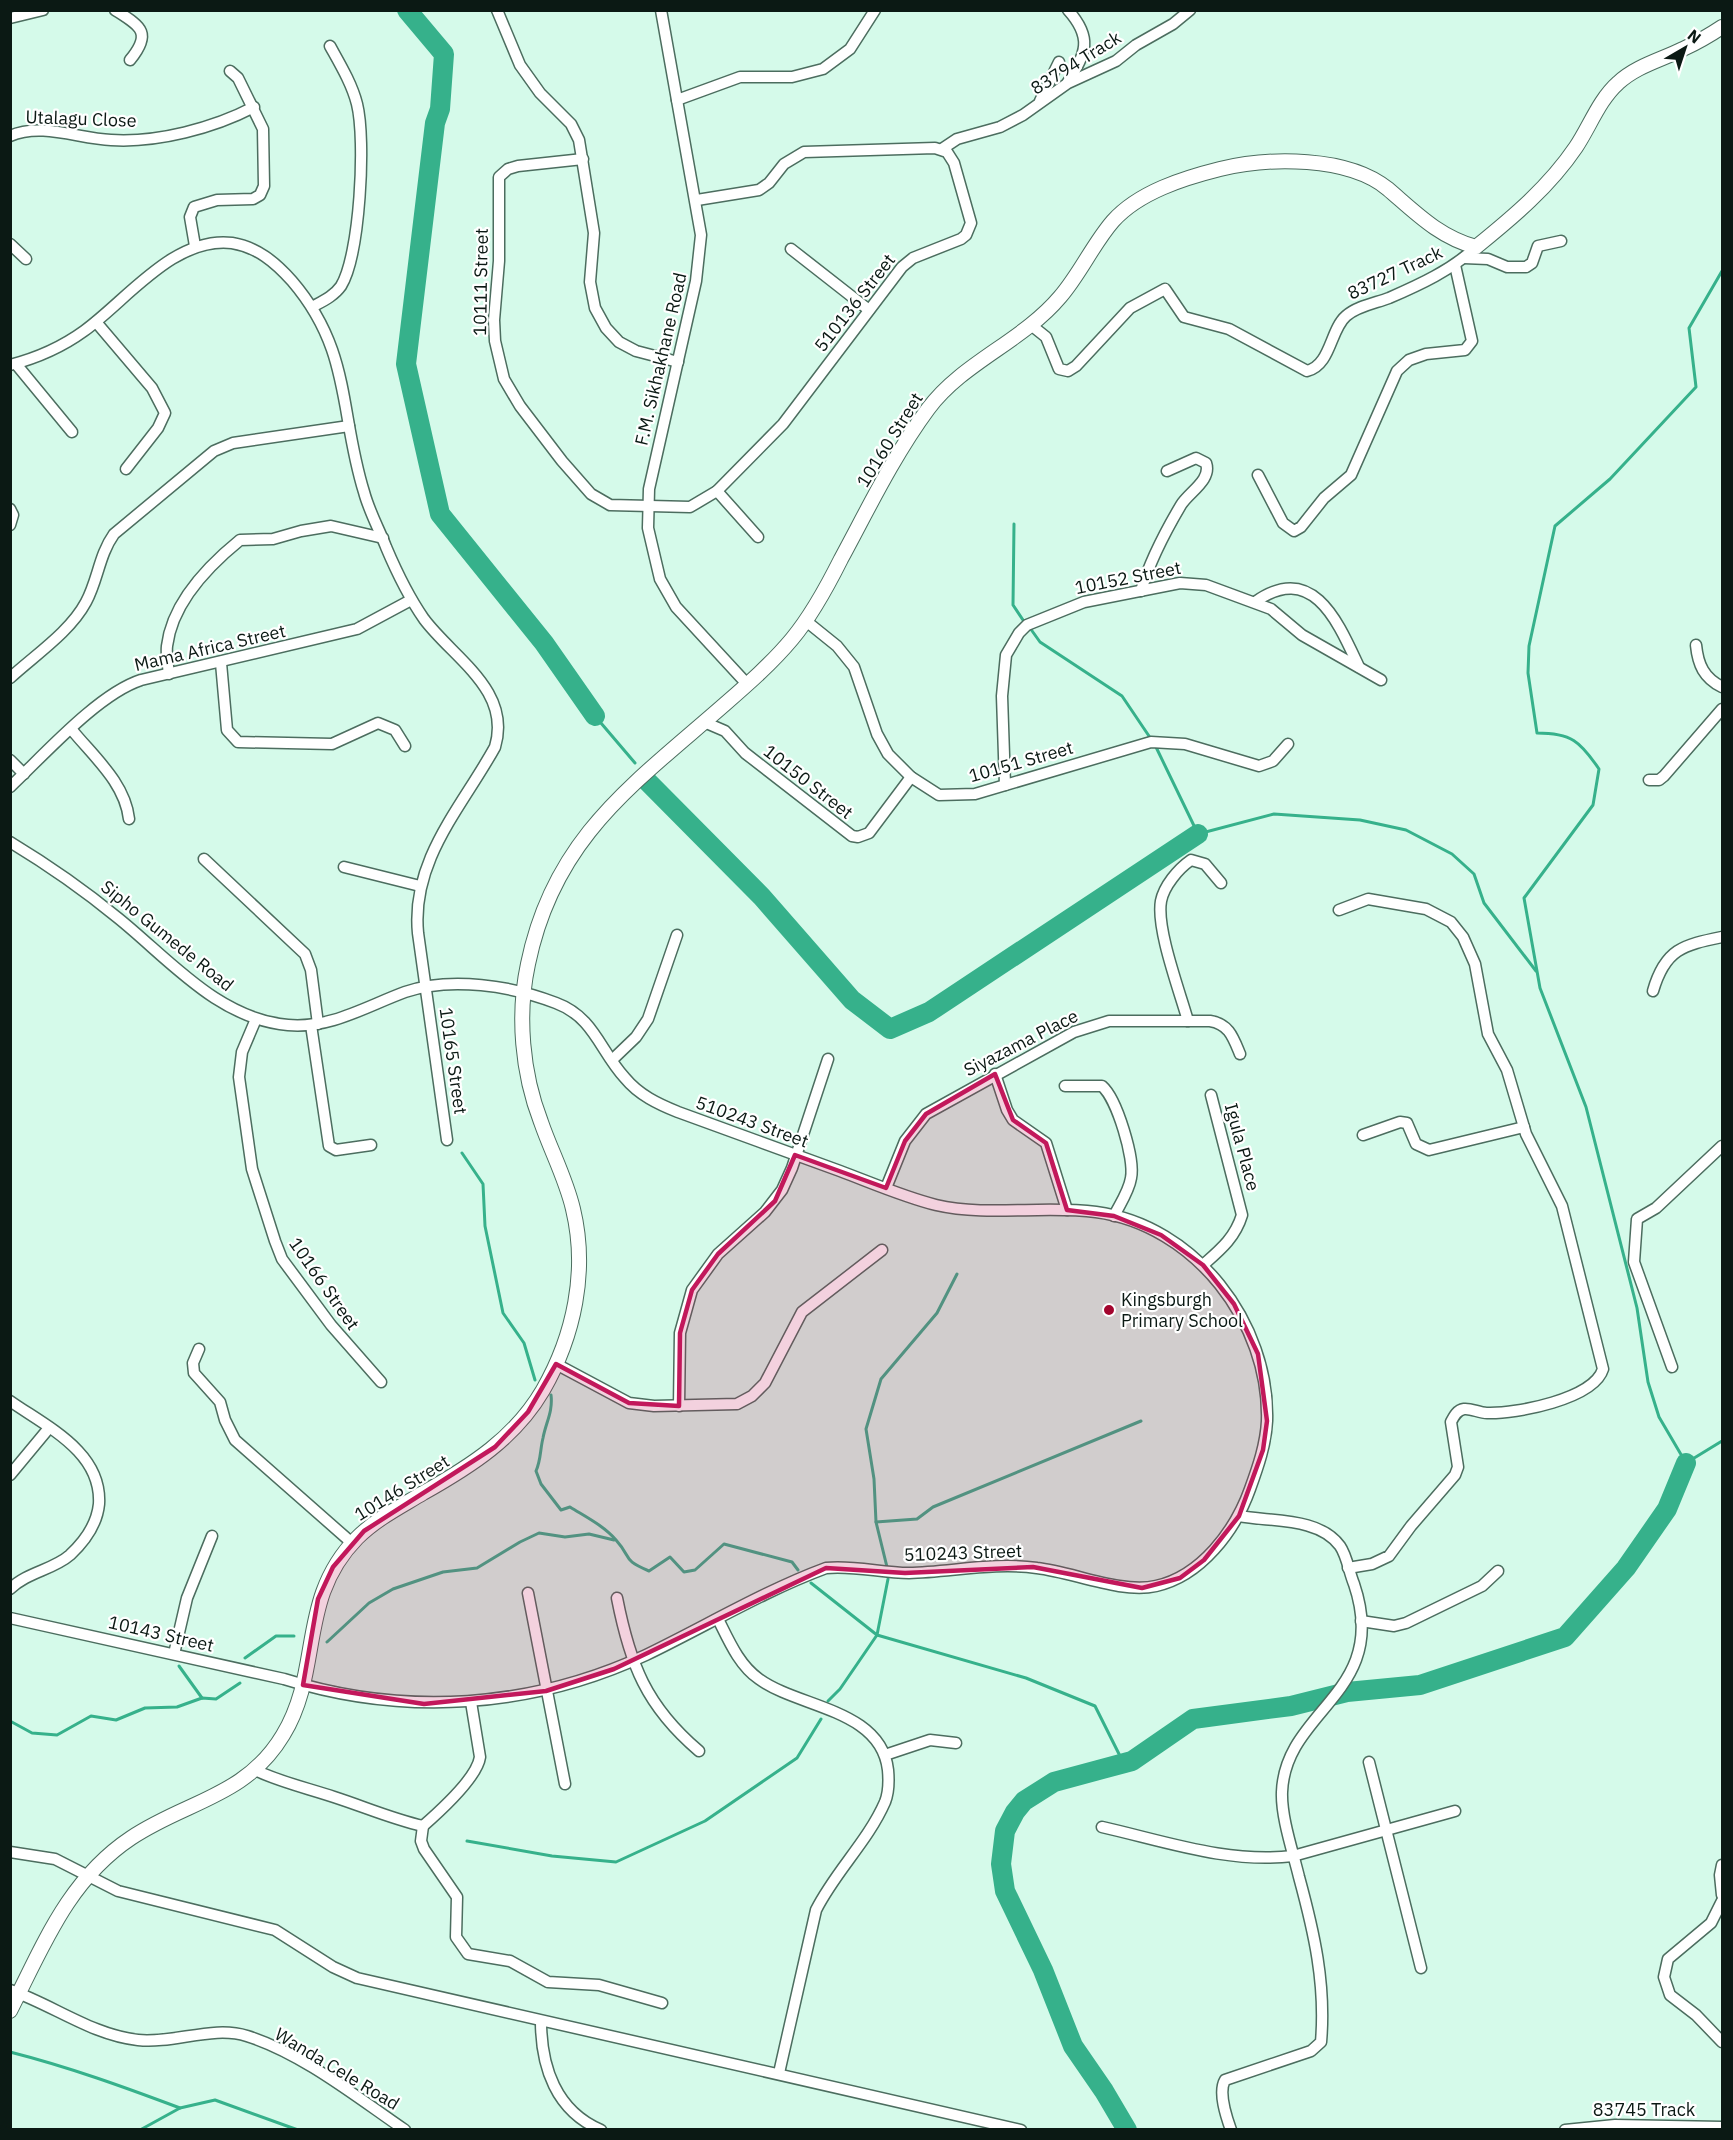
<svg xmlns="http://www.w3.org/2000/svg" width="1733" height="2140" font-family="'IBM Plex Sans',sans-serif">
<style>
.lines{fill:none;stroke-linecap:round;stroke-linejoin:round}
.stream{stroke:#36b18b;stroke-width:3}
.river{stroke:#36b18b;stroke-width:20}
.minor-casing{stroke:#4c6d5f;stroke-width:13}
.tertiary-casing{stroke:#4c6d5f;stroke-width:16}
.minor{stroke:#fff;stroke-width:10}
.tertiary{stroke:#fff;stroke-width:14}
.marked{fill:#c2185b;fill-opacity:0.2;stroke:#c2185b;stroke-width:4.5;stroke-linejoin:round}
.poi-dot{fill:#a3052e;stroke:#fff;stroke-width:2}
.labels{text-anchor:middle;stroke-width:4.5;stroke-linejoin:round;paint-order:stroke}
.street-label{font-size:18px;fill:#0b1914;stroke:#fff}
.poi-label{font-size:18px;fill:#0b1914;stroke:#fff;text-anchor:start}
</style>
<rect width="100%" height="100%" fill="#d5faea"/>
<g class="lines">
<g class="stream">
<path d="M1722,271L1689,328L1696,387L1610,479L1555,526L1529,646L1528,673L1537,733C1571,733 1580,741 1599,769L1593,805L1524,898L1540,988L1586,1107L1637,1308L1648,1382L1659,1417L1686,1463L1722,1441"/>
<polyline points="1014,524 1013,605 1025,623"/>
<polyline points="1030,628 1040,642 1122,696 1151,739"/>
<polyline points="595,716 635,763"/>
<polyline points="1155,745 1198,834 1274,814 1360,820 1406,830 1452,854 1474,874 1484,903 1536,971"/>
<polyline points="462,1153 483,1184 485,1226 503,1313 524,1343 535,1380"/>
<path d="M551,1395C553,1412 546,1422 543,1438C540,1450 541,1460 536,1471L541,1484L561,1510L570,1507C586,1517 604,1526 616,1540C633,1559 621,1559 649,1571L670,1557L684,1572L695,1570L724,1544L792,1562L798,1570"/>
<polyline points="876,1522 917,1519 933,1507 1141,1421"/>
<polyline points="887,1567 876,1522 874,1479 866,1429 881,1379 937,1313 957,1274"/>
<polyline points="811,1583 877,1635 1026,1678 1095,1706 1123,1762"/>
<polyline points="327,1642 369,1603 393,1589 443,1572 477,1568 520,1542 539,1533 565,1537 589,1534 614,1540"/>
<polyline points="245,1658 276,1636 294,1636"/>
<polyline points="179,1666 202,1698"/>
<polyline points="828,1701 840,1689 877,1635 888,1579"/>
<polyline points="10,1721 32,1733 57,1735 91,1716 116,1720 145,1708 177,1707 202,1698 216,1699 240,1683"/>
<polyline points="467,1841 552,1856 616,1862 705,1821 797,1758 821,1719"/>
<path d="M10,2052C69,2067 124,2087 180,2108"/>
<polyline points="140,2130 180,2108 215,2100 298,2130"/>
</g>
<g class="river">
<polyline points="407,10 444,54 440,109 435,123 406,364 440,514 544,643 595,716"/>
<polyline points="648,782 762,897 852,1000 890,1029 929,1012 1198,834"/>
<polyline points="1127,2130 1104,2091 1073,2046 1043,1970 1005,1891 1001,1864 1005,1831 1015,1812 1024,1801 1054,1782 1132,1761 1193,1719 1291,1706 1347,1692 1420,1685 1565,1637 1626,1568 1667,1509 1686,1463"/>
</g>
<g class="minor-casing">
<g id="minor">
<path d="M115,10C140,26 153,32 130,60"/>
<polyline points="497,10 520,65 540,93 571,124 579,140 594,233 590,282 595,308 606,328 619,342 636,351 678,362"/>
<polyline points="661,10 701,235 696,281 649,489 648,528 660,579 676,607 747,684"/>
<path d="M1068,10C1093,38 1086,53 1068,82"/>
<polyline points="10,18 43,10"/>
<polyline points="677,100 740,77 792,77 823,69 850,49 875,10"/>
<polyline points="1040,101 1059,62"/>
<path d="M10,136C42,122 79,139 111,140C157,143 214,128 254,107"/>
<polyline points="942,149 957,139 1000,127 1023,115 1068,83 1116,61 1136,45 1173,24 1190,10"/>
<polyline points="583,159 518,166 508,169 499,177 499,261 494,320 495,341 504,379 520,406 562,461 591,494 610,505 690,507 717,491 783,424 902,267 913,258 961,239 966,235 971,223 954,163 947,152 935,148 804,152 784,164 769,183 759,190 697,200"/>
<polyline points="10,244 26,259"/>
<polyline points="195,246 190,217 194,207 217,200 253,199 260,195 264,186 263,129 238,78 230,71"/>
<polyline points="791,249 869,310"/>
<polyline points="1464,258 1488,259 1507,267 1526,267 1532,263 1538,246 1561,241"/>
<path d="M312,307C323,301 334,296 341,286C360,255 366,140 357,104C352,84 340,64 330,46"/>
<polyline points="96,322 152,388 165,413 158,428 126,469"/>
<path d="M1031,325L1046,337L1059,369L1068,371L1076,366L1130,308L1165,289L1184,317L1229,329L1307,371C1331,365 1330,330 1346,316C1357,306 1376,303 1389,298C1419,285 1452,270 1476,247"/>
<polyline points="16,364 72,432"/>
<path d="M10,365C37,358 62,347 84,331C127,300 174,236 232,243C257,247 275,262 292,281C352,351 339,412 364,492C369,511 379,529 386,547C397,573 408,596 424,619C453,658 512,690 495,747C462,807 411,860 418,933L447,1140"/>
<polyline points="1258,475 1283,523 1294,531 1301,527 1324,498 1351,475 1397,371 1409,360 1426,354 1465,350 1472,341 1455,265"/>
<polyline points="717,491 758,537"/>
<polyline points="10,509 13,515 10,525"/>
<path d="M1141,591C1150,560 1165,532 1181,505C1189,492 1212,480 1206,463L1196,458L1167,471"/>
<path d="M1255,602C1313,561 1338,622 1359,667"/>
<polyline points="806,621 837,646 854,667 877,734 888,754 911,777 939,795 975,794 1151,742 1185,744 1259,766 1273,761 1288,744"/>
<path d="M1696,645C1698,665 1704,678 1722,687"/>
<polyline points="221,663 227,730 238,742 332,744 378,723 395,730 405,746"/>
<path d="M169,674C168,665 166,655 167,646C172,604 208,566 240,540L273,539L301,531L331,526L383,538"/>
<path d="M10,678C35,655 70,632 86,602C98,580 99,555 114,534L214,451L233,443L349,426"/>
<polyline points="704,722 725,731 745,753 852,836 858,837 869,833 911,777"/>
<path d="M72,730C94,757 125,783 129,819"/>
<polyline points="10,760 24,774"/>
<polyline points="1649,780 1659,780 1664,776 1722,709"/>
<polyline points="1005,785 1002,696 1006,655 1019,633 1027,625 1084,602 1180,583 1206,585 1271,609 1302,635 1381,680"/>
<path d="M10,787C44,755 98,694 141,680L357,629L411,600"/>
<path d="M10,842C48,865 84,890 118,918C169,959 218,1019 288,1025C330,1029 367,1006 405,992C451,976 512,986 556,1003C594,1017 600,1051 625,1078C639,1095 658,1104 678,1112C732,1132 786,1151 840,1171C872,1183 904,1197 936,1205C988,1217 1043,1205 1096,1212C1195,1225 1270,1323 1267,1421C1266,1444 1258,1467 1250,1489C1235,1531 1201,1576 1156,1586C1121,1594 1073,1572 1037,1568C995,1562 951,1572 909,1573C881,1573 854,1565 826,1568C764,1591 706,1626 646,1655C532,1708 405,1717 284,1679L10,1618"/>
<polyline points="204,859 305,954 311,970 318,1024"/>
<polyline points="344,867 420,886"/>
<path d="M1339,910L1368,899L1426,909L1451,922L1463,937L1475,964L1488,1034L1507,1070L1526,1134L1562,1206L1603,1369C1594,1399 1516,1414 1487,1413C1479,1413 1471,1408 1464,1409C1457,1410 1454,1416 1451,1422L1458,1467L1455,1475L1411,1526L1389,1556L1372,1564L1348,1568"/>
<path d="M1653,991C1665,949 1683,945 1722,937"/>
<polyline points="256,1019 242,1052 239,1077 252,1169 275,1241 282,1259 331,1325 381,1382"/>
<path d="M1188,1021C1180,992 1156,929 1161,901C1164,886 1178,869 1191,860L1205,864L1221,883"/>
<polyline points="311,1025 329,1146 336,1150 371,1145"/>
<polyline points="612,1060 636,1037 648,1019 677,935"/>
<polyline points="995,1074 1007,1110 1013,1120 1046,1143 1067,1210"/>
<path d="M1065,1086H1102C1117,1099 1135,1159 1131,1178C1129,1191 1120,1204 1114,1216"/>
<polyline points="1363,1135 1400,1122 1407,1123 1416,1144 1429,1150 1524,1127"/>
<path d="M886,1188L905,1141L926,1114L1074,1032L1109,1021H1210C1229,1024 1233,1037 1240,1054"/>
<path d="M1203,1265C1220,1250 1235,1238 1242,1215L1211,1095"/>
<polyline points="199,1349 193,1363 194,1373 220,1402 225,1420 235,1440 352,1543"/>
<polyline points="556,1364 629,1403 654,1406 737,1404 752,1396 765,1383 802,1312 882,1250"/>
<polyline points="1672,1367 1634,1262 1637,1219 1656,1208 1722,1146"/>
<path d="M10,1401C47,1427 102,1452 99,1504C97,1524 85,1541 70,1555C53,1570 27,1572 10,1589"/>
<polyline points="679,1406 680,1333 692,1290 718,1254 765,1212 782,1190 792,1168 828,1059"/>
<polyline points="10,1475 49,1428"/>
<polyline points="528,1593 565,1784"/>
<path d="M617,1598C630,1664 646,1706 699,1751"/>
<path d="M718,1619C729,1641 739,1665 759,1679C799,1708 881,1709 888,1770C889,1781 889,1792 885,1802C868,1841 835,1872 816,1910L779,2073"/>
<polyline points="1361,1621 1394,1626 1406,1623 1482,1586 1498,1571"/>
<polyline points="174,1654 187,1598 212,1536"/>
<polyline points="885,1755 930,1740 956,1743"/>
<polyline points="1369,1762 1421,1968"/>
<path d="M255,1770C280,1782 307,1788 334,1797C365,1807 392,1819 423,1826C439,1812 477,1778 480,1757L471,1702"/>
<polyline points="423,1826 421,1841 424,1849 457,1897 456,1937 468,1954 510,1961 548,1982 599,1985 662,2003"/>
<path d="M1102,1827C1164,1841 1229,1864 1293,1856L1455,1811"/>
<polyline points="10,1852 55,1859 118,1891 275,1930 333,1967 357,1978 1021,2130"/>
<polyline points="1722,1865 1720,1875 1722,1895"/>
<polyline points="1722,1901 1711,1923 1668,1959 1664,1977 1670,1995 1696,2015 1722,2042"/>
<path d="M10,1990C53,2005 92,2035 138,2040C174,2044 213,2025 247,2036C302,2053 358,2098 405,2130"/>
<path d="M541,2021C541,2067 556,2111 601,2130"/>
<path d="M1231,2130C1226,2116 1218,2092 1225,2080L1311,2051L1321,2042C1326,1984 1314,1932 1299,1877C1293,1852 1281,1817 1282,1792C1285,1709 1391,1693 1354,1584C1349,1572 1347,1556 1340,1546C1319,1517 1271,1522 1239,1516"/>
<polyline points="1565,2130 1615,2125 1722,2127"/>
</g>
</g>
<g class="tertiary-casing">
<path id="tertiary" d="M10,2011C43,1946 68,1880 131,1838C186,1801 246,1797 283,1735C323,1669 297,1599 357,1538C376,1519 400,1507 423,1493C471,1466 515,1438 543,1390C574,1336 588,1271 573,1209C566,1179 551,1151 541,1122C522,1073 517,1015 528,964C554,837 634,784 725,704C748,684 772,663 792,639C812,615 827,587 841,559C868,509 894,455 928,409C963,362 1022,342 1060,297C1080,274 1093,244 1113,221C1139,192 1184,178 1220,169C1269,157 1348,156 1388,189C1416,213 1439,237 1476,247C1513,217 1549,187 1576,147C1590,126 1599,100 1618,83C1636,66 1661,60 1683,49C1696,43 1710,35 1722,27"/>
</g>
<use href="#minor" class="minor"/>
<use href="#tertiary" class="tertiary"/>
</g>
<path class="marked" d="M995,1074L1013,1120L1046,1143L1067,1210L1114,1216L1161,1235L1203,1265L1234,1304L1258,1354L1267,1421L1263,1450L1239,1516L1204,1560L1180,1578L1142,1588L1033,1567L905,1573L826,1568L614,1669L546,1691L424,1704L303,1685L318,1599L333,1567L364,1531L495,1447L528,1412L556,1364L629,1403L679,1406L680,1333L692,1290L718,1254L775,1201L795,1155L886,1188L905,1141L926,1114Z"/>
<circle class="poi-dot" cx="1109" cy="1310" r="6"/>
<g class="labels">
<g class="street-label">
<text transform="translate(1076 63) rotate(-32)" y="6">83794 Track</text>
<text transform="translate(81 119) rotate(2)" y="6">Utalagu Close</text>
<text transform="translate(1395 273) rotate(-25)" y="6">83727 Track</text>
<text transform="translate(481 282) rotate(-89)" y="6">10111 Street</text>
<text transform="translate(855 303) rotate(-52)" y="6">510136 Street</text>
<text transform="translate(661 359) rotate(-77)" y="6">F.M. Sikhakhane Road</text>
<text transform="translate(890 440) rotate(-58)" y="6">10160 Street</text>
<text transform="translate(1128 578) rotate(-11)" y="6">10152 Street</text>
<text transform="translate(210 648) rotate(-13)" y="6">Mama Africa Street</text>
<text transform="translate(1021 762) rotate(-16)" y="6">10151 Street</text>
<text transform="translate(808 782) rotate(38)" y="6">10150 Street</text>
<text transform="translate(167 936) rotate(39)" y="6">Sipho Gumede Road</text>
<text transform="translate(1021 1043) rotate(-27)" y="6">Siyazama Place</text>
<text transform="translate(453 1061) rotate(82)" y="6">10165 Street</text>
<text transform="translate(752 1122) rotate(20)" y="6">510243 Street</text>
<text transform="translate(1242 1147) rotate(75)" y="6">Igula Place</text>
<text transform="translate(324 1284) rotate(55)" y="6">10166 Street</text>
<text transform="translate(402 1488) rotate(-32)" y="6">10146 Street</text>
<text transform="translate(963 1553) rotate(-2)" y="6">510243 Street</text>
<text transform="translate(161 1634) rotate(13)" y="6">10143 Street</text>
<text transform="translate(337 2069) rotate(31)" y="6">Wanda Cele Road</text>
<text x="1644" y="2116">83745 Track</text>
</g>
<g class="poi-label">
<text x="1121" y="1306">Kingsburgh<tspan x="1121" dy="21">Primary School</tspan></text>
</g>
</g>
<rect width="1733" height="2140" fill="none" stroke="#0b1914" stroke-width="24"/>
<g transform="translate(1685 48) rotate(39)" stroke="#ffffff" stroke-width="4.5" paint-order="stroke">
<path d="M0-4.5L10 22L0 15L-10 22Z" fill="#0b1914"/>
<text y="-9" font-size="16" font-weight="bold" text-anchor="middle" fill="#0b1914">N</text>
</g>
</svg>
